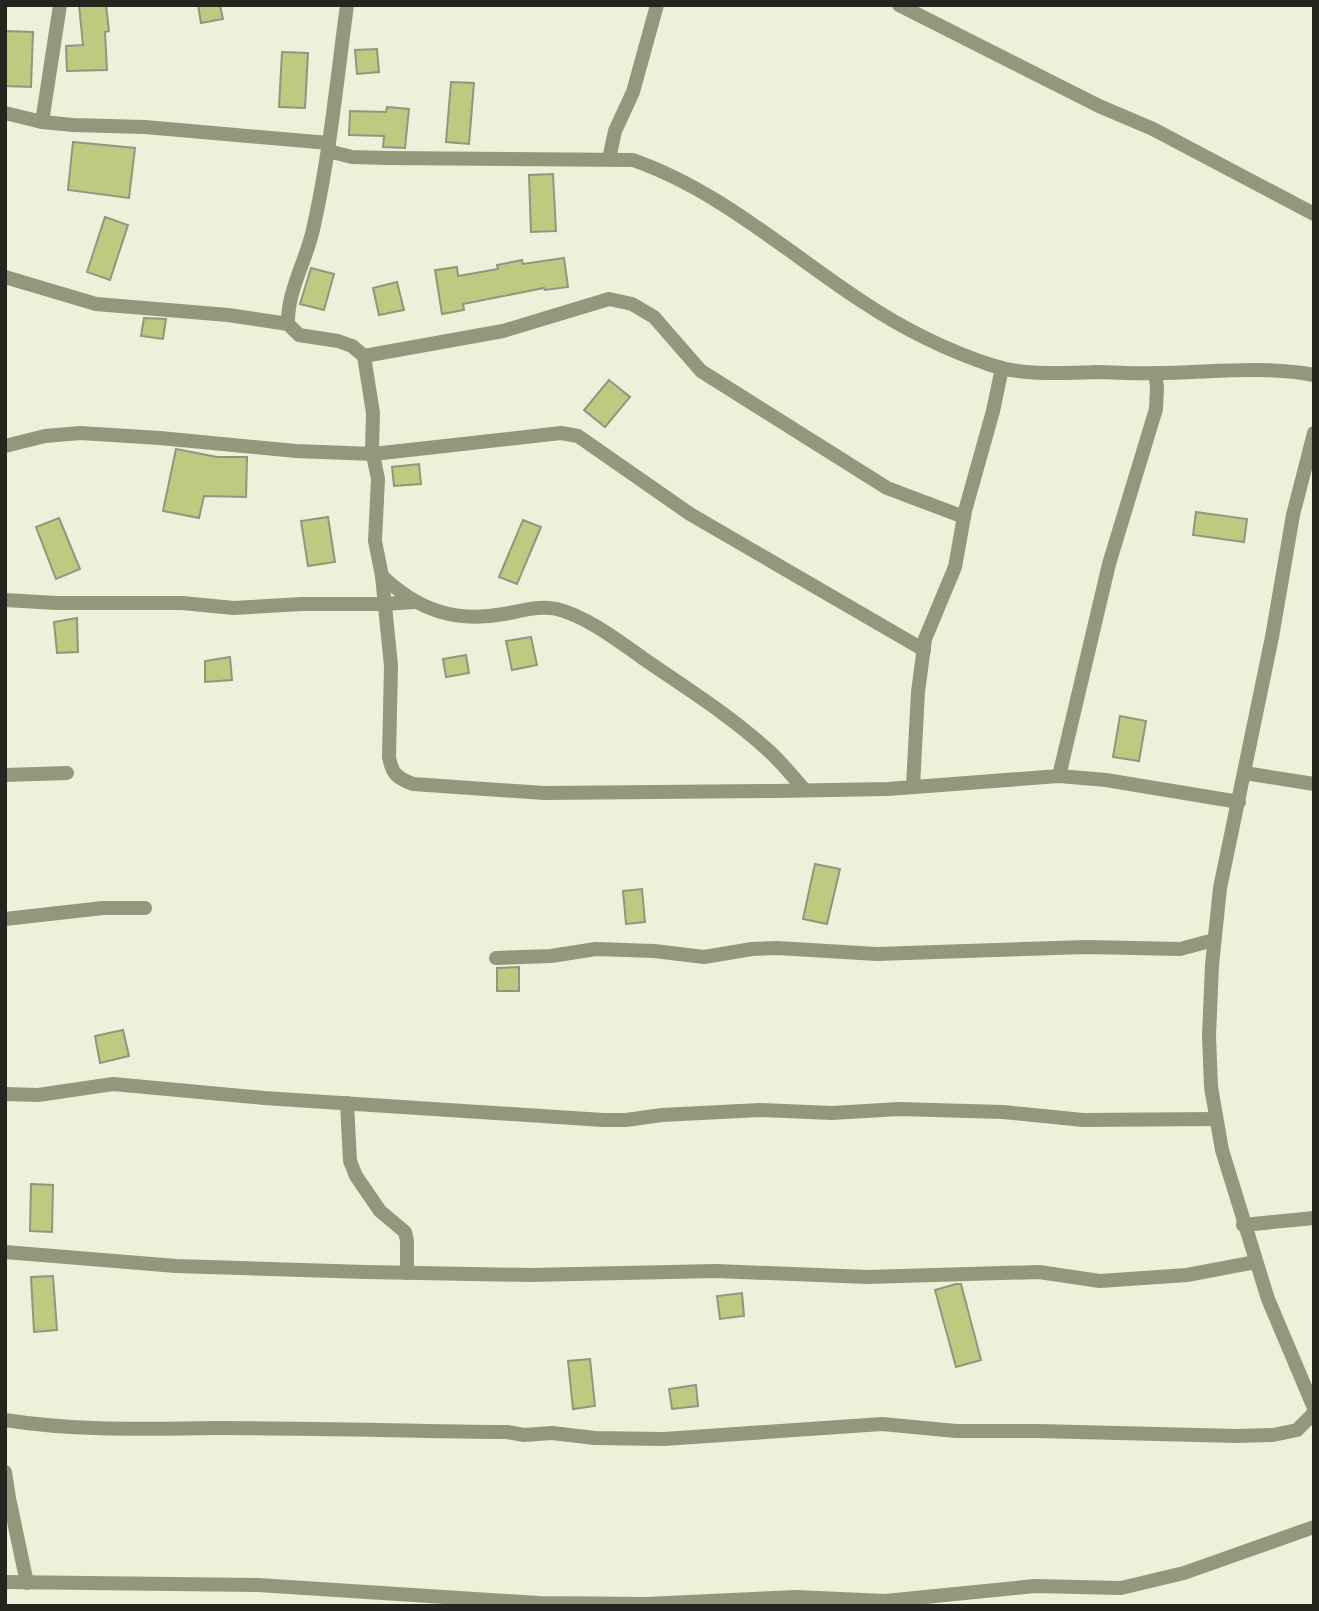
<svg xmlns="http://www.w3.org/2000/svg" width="1319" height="1611" font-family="Ubuntu,sans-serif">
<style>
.building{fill:#c0c980;stroke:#929580;stroke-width:2}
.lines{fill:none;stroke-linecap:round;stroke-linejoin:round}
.minor{stroke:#93987a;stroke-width:14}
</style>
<rect width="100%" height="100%" fill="#eef1da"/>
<g class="building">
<polygon points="79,5 106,5 109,31 105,32 107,70 67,71 66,46 83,45"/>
<polygon points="198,5 220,5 223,19 201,23"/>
<polygon points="5,31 33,32 31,87 5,86"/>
<polygon points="377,49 379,72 357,74 355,50"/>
<polygon points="282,52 308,53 305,108 279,107"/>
<polygon points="451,82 474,83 469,144 446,142"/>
<polygon points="387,107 409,109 405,148 383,147 384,136 349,135 350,111 386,112"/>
<polygon points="73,142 135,148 129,198 68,190"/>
<polygon points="553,174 556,231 531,232 529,175"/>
<polygon points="105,217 128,225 110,280 87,272"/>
<polygon points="564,258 568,287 545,290 544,288 463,304 464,310 442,314 435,270 457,267 458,276 498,269 497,265 522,260 523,264"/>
<polygon points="311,268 334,274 324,310 300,304"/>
<polygon points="397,282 404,310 379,315 373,288"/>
<polygon points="144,318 166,319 163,339 141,336"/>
<polygon points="609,380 630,397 605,427 584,410"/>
<polygon points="176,449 217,457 247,457 246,497 204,496 199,518 163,511"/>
<polygon points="419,464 421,484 394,486 392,467"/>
<polygon points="1196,512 1247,519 1244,542 1193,535"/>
<polygon points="328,517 335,562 308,566 301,521"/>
<polygon points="59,518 80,569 56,579 36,527"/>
<polygon points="523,520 541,527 517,584 499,577"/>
<polygon points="77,618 78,652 57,653 54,622"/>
<polygon points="531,637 537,665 512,670 506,641"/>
<polygon points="466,655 469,673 446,677 443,659"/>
<polygon points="230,657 232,680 205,682 205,661"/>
<polygon points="1120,716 1146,721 1139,761 1113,757"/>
<polygon points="815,864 840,869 827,924 803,919"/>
<polygon points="642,889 645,922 626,924 623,891"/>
<polygon points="519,967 519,991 497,991 497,968"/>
<polygon points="123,1030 129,1056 100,1063 95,1036"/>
<polygon points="31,1184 53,1185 52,1232 30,1231"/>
<polygon points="53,1276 57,1330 34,1332 31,1277"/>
<polygon points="956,1284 961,1284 981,1360 956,1367 935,1290"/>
<polygon points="742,1293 744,1316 720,1319 717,1296"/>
<polygon points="590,1359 595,1406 573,1409 568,1361"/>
<polygon points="696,1385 698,1406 672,1409 669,1389"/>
</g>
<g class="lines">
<g class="minor">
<polyline points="899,5 1099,106 1153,129 1314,214"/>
<polyline points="5,113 42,122 73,125 145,127 329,143"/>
<polyline points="42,122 60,5"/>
<path d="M328,151L352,157L386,158L633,160C719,190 788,253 863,302C902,328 946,350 991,365C1024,376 1062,373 1096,372C1116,372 1135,374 1155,373C1208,373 1261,365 1314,375"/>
<polyline points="609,159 615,131 633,92 657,5"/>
<path d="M5,277L96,304L228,315L288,324L299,335L338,341L352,346L364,356L373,413L372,450L378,479L375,541L382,576L391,666L389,757C392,774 397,778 413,784L544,793L775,791L888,789L1059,776L1106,780L1239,802"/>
<path d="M288,324C287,290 308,258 314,225C330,153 337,79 347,5"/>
<polyline points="364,356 503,331 609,299 632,304 654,317 701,371 887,488 964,517"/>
<polyline points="1314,433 1293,515 1272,637 1220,888 1212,965 1209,1036 1211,1087 1222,1150 1268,1299 1314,1408"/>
<polyline points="5,446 45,436 80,433 160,438 296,451 373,454 561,433 578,436 690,514 924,650"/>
<path d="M382,576C418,610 455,623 504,614C521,611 540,605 557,609C586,616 620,642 644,659C686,688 731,716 769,751C782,763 793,777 805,790"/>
<polyline points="5,600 56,603 182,603 234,608 302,604 384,604 414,602"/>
<polyline points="1245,773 1314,784"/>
<polyline points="5,775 67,773"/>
<polyline points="1059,776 1109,564 1156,409 1157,387 1155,373"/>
<polyline points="913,786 918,692 925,639 955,567 965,511 993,411 1002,368"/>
<polyline points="5,919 103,908 145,908"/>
<polyline points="496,958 551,956 596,949 654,951 704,957 752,949 777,948 877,954 1087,947 1180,949 1214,940"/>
<polyline points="5,1094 38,1095 113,1084 264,1098 603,1120 626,1120 662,1115 760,1110 832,1113 899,1109 1003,1112 1083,1120 1215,1119"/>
<polyline points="347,1103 350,1161 356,1176 380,1211 405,1232 407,1241 407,1273"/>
<polyline points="1243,1225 1314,1218"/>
<polyline points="5,1252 176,1266 366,1272 530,1275 716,1271 868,1277 1039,1272 1100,1281 1187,1275 1256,1262"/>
<path d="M5,1420C74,1431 144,1429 213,1428C311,1428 409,1431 507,1432L524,1435L552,1433L595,1438L664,1439L882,1424L956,1431H1038L1237,1436L1273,1435L1297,1430L1314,1413"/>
<polyline points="5,1472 9,1498 27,1583"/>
<polyline points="5,1582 258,1585 539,1603 646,1604 796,1597 885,1601 1035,1586 1121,1588 1184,1573 1314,1527"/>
</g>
</g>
<rect width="1319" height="1611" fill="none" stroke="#24251d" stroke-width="14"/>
</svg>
